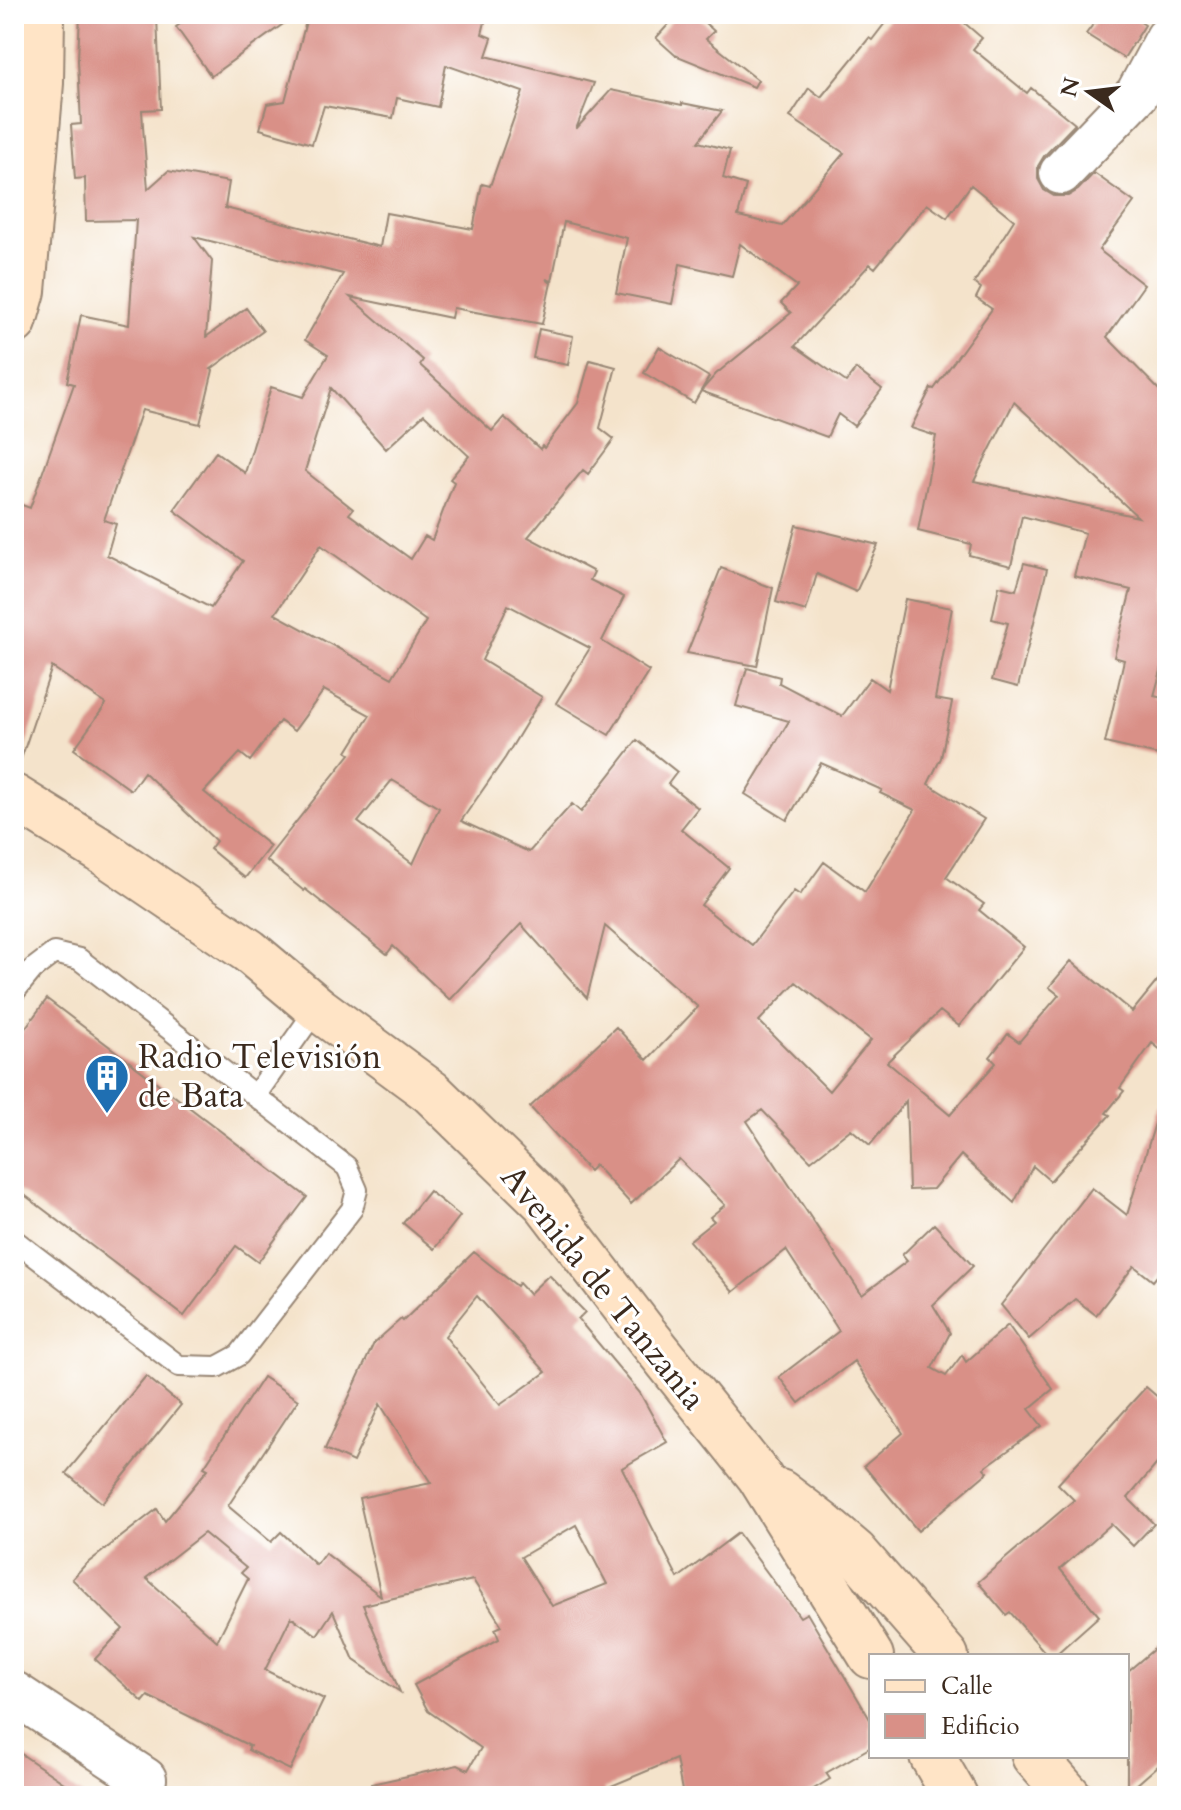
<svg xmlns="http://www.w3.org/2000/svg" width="1181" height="1810" font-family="Cardo,serif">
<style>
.building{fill:#d99087;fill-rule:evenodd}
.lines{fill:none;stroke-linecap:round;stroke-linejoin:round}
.service-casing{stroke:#988674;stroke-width:24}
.minor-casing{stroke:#988674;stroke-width:46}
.secondary-casing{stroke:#988674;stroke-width:48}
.service{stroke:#fff;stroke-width:20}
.minor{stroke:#fff;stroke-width:42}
.secondary{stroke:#ffe4c6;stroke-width:44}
.labels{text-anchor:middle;stroke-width:6;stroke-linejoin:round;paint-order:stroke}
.poi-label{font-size:34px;fill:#3b2a1e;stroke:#fff;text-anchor:start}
.street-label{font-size:34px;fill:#3b2a1e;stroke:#fff}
</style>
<rect width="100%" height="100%" fill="#fff"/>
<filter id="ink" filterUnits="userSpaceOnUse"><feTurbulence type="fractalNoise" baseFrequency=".0125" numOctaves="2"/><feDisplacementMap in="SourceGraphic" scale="16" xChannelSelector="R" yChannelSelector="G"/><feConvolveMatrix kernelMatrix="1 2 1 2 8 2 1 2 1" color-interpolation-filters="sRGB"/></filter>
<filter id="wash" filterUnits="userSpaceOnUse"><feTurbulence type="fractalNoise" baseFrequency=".006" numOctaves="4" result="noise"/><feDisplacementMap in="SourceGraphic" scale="32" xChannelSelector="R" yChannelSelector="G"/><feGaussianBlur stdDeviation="1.8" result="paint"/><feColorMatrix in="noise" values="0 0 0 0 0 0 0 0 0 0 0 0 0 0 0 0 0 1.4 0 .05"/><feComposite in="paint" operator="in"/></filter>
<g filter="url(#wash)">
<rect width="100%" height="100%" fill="#f4e3cb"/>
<g id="blocks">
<g class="building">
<path d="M80,14L157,17L161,109L142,110L143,126L141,127H143L148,189L168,171L229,182L225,208L380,247L386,213L473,229L482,184L490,186L523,92L446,65L438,107L397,98L393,118L324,106L312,144L260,129L267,104L285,101L308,14H487L482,34L492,38L486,56L594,83L576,129L611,90L682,105V103L722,111L698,142L730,150L723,178L746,185L738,216L782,226L844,153L790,117L809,88L821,97L869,38L872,40L892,14H954L982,38L973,49L1027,93L1031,88L1075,124L1044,156L1038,166V179L1044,190L1054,196H1068L1078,190L1094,173L1134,202L1099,250L1144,285L1107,337L1167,398V649L1154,696L1167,699V757L1105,743L1124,660L1114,657L1131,590L1074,576L1085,533L1022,516L1011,566L969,555L971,544L918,531L936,436L911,428L931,388L934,389L992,309L976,298L981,288L974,283L1014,220L971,185L947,218L927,204L875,268L870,264L795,346L846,382L856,369L882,389L854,426L838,414L827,437L701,391L716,374L791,313L781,303L797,286L740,244L732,276L680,264L672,304L616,293L627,238L564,222L552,281L546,279L551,283L542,324L453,308L451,318L350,297L423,360L420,365L492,431L504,417L540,449L542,446L544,448L578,403L590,360L616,367L600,428L614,439L588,474L583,470L528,537L594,572L590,580L624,597L602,641L649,671L609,735L556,703L590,648L508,605L482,660L542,697L505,758L461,821L529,852L572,804L581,812L637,740L677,772L668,784L698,808L681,829L729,868L701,905L752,945L794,891L800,895L824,862L865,892L915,810L880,793L882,790L821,763L787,820L745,794L789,721L736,706L747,668L780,677L779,683L842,716L870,678L887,690L905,599L952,608L935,699L952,702L941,758L928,784L984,819L946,877L984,904L979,910L1024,947L959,1026L940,1011L887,1062L950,1115L996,1063L990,1057L1008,1034L1019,1042L1059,995L1049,987L1071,961L1132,1012L1167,969V1055L1152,1043L1120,1088L1124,1091L1106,1113L1110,1115L1050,1181L1033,1166L1014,1203L961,1155L933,1189L909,1190L906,1101L870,1145L851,1129L811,1161L762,1110L747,1121L862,1295L907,1261L902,1255L934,1224L973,1266L933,1305L950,1333L932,1368L946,1376L962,1355L966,1362L1008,1325L1053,1389L1029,1409L1042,1426L984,1468L988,1472L918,1531L864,1466L903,1433L854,1361L799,1403L779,1377L839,1331L786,1250L733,1292L689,1241L714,1221L710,1217L725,1205L679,1159L631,1204L595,1165L589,1171L530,1107L616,1027L647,1060L698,1007L605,926L587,998L521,924L450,1000L393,946L387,954L305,889L304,891L266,860L350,754L347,752L370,715L324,690L294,731L280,721L250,761L240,753L204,792L270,846L245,878L210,849L216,841L144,772L131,790L74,749L106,704L52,667L19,765L14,764V502L30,508L74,384L67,382L81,315L129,325L136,220L86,221L85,178L75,179L71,125L81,124L78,60ZM194,237L343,274L305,340L328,355L303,397L271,387L245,473L216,452L174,510L243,561L211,608L107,555L116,524L104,520L142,410L200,424L213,370L211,369L263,331L246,308L206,337L212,261ZM331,388L386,449L424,414L469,456L450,479L454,482L432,540L425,536L411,559L349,514L353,509L305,471ZM1014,402L1138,517L974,481ZM321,545L426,621L392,678L275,614ZM392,780L439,808L413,864L358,822ZM796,982L871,1040L829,1091L759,1021Z"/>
<polygon points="194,14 297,14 211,76 176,27"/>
<polygon points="678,14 695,14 714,31 706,39 758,80 754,87 675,55 656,38"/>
<polygon points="1101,14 1128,14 1145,25 1124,58 1086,34"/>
<polygon points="539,329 573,336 568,365 533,358"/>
<polygon points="659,347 709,377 694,403 644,373"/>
<polygon points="796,525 878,545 856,592 817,574 806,611 776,602"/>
<polygon points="1024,563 1047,569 1018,687 992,680 1008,623 992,619 999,586 1016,590"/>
<polygon points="721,568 773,588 757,666 687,653"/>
<polygon points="47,999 307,1197 258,1262 236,1246 184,1316 14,1187 14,1043"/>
<polygon points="1160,1107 1167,1108 1167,1264 1153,1281 1134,1266 1096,1315 1075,1299 1029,1339 1001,1305 1092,1188 1127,1215"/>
<polygon points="429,1191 460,1216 434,1249 403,1223"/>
<path d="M474,1252L517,1286L519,1283L529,1294L549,1275L585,1312L578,1319L640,1393L667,1442L622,1468L678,1578L738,1533L800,1617L807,1613L871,1721V1747L826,1773L830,1779L802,1796H683L676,1759L604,1789L608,1796H372L371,1784L458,1765L468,1770L481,1748L428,1711L414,1685L499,1639L495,1629L502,1626L473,1580L363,1605L400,1692L354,1660L333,1611L317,1635L291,1617L265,1670L324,1699L290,1770L248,1750L250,1746L148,1696L143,1702L95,1659L123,1629L72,1579L85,1565L157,1509L165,1521L208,1469L204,1467L263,1377L298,1400L228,1506L271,1542L281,1532L316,1565L325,1553L381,1596L359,1498L431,1483L380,1404L353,1462L325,1449L374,1343L401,1319L403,1321ZM477,1296L546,1372L500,1405L445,1336ZM576,1525L607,1584L552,1606L521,1557ZM204,1533L246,1568L241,1573L248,1579L217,1641L146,1578Z"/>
<polygon points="146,1376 181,1405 102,1503 66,1473"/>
<polygon points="1146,1387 1167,1405 1167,1452 1128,1498 1154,1524 1133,1546 1111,1524 1060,1569 1099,1616 1054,1656 1048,1656 1010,1612 1006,1615 978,1582 1074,1500 1058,1484"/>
<polygon points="1167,1638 1167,1758 1127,1793 1127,1672"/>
<polygon points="14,1749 83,1796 14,1796"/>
</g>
</g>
</g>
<g filter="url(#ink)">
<use href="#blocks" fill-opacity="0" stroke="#988674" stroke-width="2"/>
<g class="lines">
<g class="service-casing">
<g id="service">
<polyline points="14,992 33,969 54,953 79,959 347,1167 357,1190 352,1209 239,1355 217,1367 179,1366 14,1240"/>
<polyline points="255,1096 317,1008"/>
</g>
</g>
<g class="minor-casing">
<g id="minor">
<polyline points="1061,173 1137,94 1167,38"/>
<polyline points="14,1693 145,1779"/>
</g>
</g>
<g class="secondary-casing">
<g id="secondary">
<polyline points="14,322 23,291 41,83 42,14"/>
<polyline points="14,797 100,850 249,951 317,1008 431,1092 545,1203 646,1335 759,1476 871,1656"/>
<polyline points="780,1492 822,1524 855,1552 946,1656"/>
<polyline points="932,1756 955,1796"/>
<polyline points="1034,1756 1069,1796"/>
</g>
</g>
<use href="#service" class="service"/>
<use href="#minor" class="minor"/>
<use href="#secondary" class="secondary"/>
</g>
</g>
<defs>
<g id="building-pin" transform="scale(2.3)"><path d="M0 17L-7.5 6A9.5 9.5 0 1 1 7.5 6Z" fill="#1f6fb2" stroke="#fff"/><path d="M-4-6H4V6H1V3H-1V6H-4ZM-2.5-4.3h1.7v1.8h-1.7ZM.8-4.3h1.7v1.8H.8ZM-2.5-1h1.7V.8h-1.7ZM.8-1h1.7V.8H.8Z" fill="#fff"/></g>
</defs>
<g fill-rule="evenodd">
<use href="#building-pin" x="107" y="1076"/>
</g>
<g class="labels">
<g class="poi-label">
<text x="138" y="1068">Radio Televisión<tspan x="138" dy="39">de Bata</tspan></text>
</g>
<g class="street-label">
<text transform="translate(604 1287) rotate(51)" y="12">Avenida de Tanzania</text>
</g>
</g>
<rect width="1181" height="1810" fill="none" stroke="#fff" stroke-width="48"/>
<rect x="869" y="1654" width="260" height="104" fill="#ffffff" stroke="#b1aaa5" stroke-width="2"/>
<rect x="885" y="1680" width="40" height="12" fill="#ffe4c6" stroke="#b1aaa5" stroke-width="2"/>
<text x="941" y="1694" font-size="24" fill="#3b2a1e">Calle</text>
<rect x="885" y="1714" width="40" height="24" fill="#d99087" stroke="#b1aaa5" stroke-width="2"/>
<text x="941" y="1734" font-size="24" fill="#3b2a1e">Edificio</text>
<g transform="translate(1089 92) rotate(284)" stroke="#ffffff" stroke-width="6" paint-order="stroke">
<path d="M0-6L14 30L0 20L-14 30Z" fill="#3b2a1e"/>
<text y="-12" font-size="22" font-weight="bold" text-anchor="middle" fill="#3b2a1e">N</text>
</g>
</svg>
